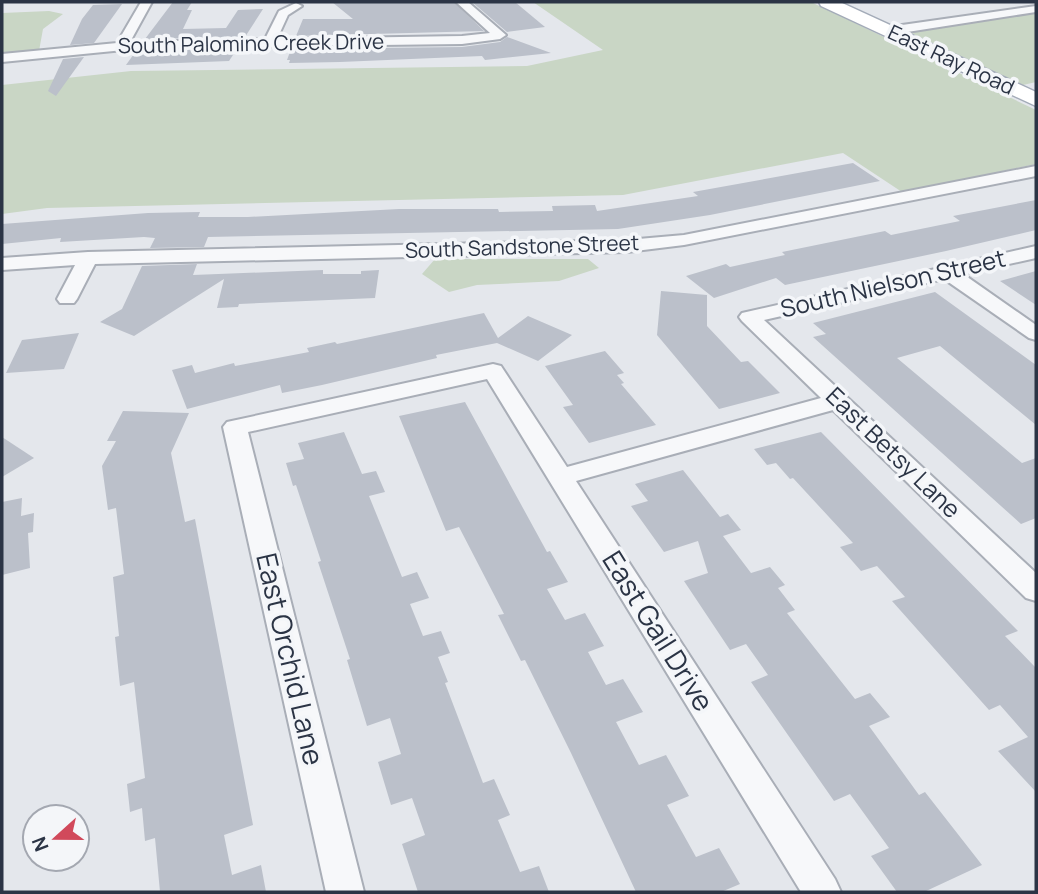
<svg xmlns="http://www.w3.org/2000/svg" width="1038" height="894" font-family="Manrope,sans-serif">
<style>
.green{fill:#c9d6c5}
.building{fill:#bbc0ca}
.lines{fill:none;stroke-linecap:round;stroke-linejoin:round}
.minor-casing{stroke:#a9aeb7;stroke-width:4}
.primary-casing{stroke:#a3abb8;stroke-width:3}
.minor{fill:#f7f8fa;fill-rule:evenodd}
.primary{fill:#fff;fill-rule:evenodd}
.labels{text-anchor:middle;stroke-width:7;stroke-linejoin:round;paint-order:stroke}
.far-street-label{font-size:21px;fill:#2b3445;stroke:#f4f6f9}
.street-label{font-size:24px;fill:#2b3445;stroke:#f4f6f9}
.near-street-label{font-size:28px;fill:#2b3445;stroke:#f4f6f9}
</style>
<rect width="100%" height="100%" fill="#e4e7ec"/>
<g class="green">
<polygon points="533,2 811,2 1036,110 1036,164 902,192 843,153 623,195 47,208 2,214 2,85 131,71 527,66 603,50"/>
<polygon points="49,11 63,14 43,29 39,51 2,55 2,13"/>
<polygon points="1036,13 1036,82 1023,85 909,32"/>
<polygon points="435,259 588,259 599,268 559,281 477,285 449,292 422,274"/>
</g>
<g class="building">
<polygon points="173,2 192,2 187,10 192,10 183,29 226,28 238,10 263,9 245,37 145,39"/>
<polygon points="332,2 454,2 484,31 296,36 303,19 353,19"/>
<polygon points="472,2 515,2 545,27 507,32"/>
<polygon points="122,4 94,43 70,45 82,19 93,5"/>
<polygon points="507,37 551,53 485,60 482,56 340,62 289,63 290,60 287,60 291,49 462,47 500,42"/>
<polygon points="237,49 229,61 126,65 136,51"/>
<polygon points="84,57 56,96 48,91 63,59"/>
<polygon points="853,163 880,181 710,215 618,229 208,237 204,247 150,248 155,238 144,237 60,242 61,238 2,244 2,224 148,213 200,212 198,217 248,217 399,209 498,209 499,212 553,211 552,206 595,205 597,211 698,196 693,192"/>
<polygon points="1036,200 1036,230 946,251 785,285 776,278 714,298 686,276 726,264 730,267 785,255 782,252 885,231 891,235 960,221 953,216"/>
<polygon points="197,264 193,275 323,270 323,274 361,274 361,271 379,270 375,298 239,304 238,307 217,308 224,279 134,336 100,322 122,309 142,266"/>
<polygon points="1036,271 1036,305 1000,281"/>
<polygon points="661,291 707,295 707,326 741,362 748,361 780,393 719,409 657,335"/>
<polygon points="935,292 1036,365 1036,425 940,346 897,358 1022,463 1036,458 1036,518 1021,524 813,337 826,334 813,323"/>
<polygon points="484,313 498,338 528,316 572,335 538,361 497,343 436,355 437,358 322,385 282,393 280,385 187,409 172,370 192,365 195,373 234,363 235,366 309,352 307,348 335,342 337,344"/>
<polygon points="79,333 64,369 6,373 22,340"/>
<polygon points="605,351 624,373 617,375 624,383 621,384 656,425 589,443 563,407 573,405 545,366"/>
<polygon points="465,402 547,552 550,551 568,582 547,589 565,620 585,613 604,646 588,652 606,685 623,679 643,712 616,722 639,765 666,755 689,796 667,805 696,857 719,848 740,884 721,892 636,892 571,753 525,660 521,661 498,615 504,614 459,527 446,531 399,416"/>
<polygon points="123,411 189,413 171,453 185,522 195,519 253,825 224,835 232,875 261,865 266,892 160,892 155,838 145,841 142,808 130,812 127,784 145,778 134,682 120,686 115,637 119,636 113,577 124,574 116,508 108,510 102,466 116,441 107,441"/>
<polygon points="344,432 362,474 376,471 385,492 369,496 402,577 417,572 429,598 410,604 423,636 441,631 450,653 438,657 448,682 445,683 483,783 494,779 510,815 498,820 520,872 539,866 549,892 418,892 402,844 425,835 412,798 391,805 378,762 401,754 390,718 367,726 347,660 350,659 318,562 321,561 296,485 293,486 286,463 304,459 298,443"/>
<polygon points="821,432 1018,631 1005,636 1036,668 1036,792 998,751 1028,737 1000,705 989,710 892,601 905,597 877,566 861,571 840,547 853,543 793,478 790,479 776,463 767,465 754,449"/>
<polygon points="2,437 34,458 2,477"/>
<polygon points="683,470 720,517 728,514 741,530 723,536 751,573 770,567 785,585 778,588 795,610 787,613 855,699 870,693 890,717 869,726 919,795 925,792 982,865 924,892 897,892 871,856 889,848 850,794 834,801 751,682 768,675 746,644 730,650 684,581 708,573 698,541 664,552 631,506 648,501 635,484"/>
<polygon points="22,498 21,516 34,513 33,532 28,533 30,568 2,575 2,502"/>
</g>
<g class="lines">
<g class="minor-casing">
<g id="minor">
<polygon points="141,2 152,2 130,42 265,39 279,11 296,3 302,6 288,15 277,39 462,36 490,33 456,2 468,2 506,35 500,39 462,44 144,48 2,62 2,54 117,43"/>
<polygon points="1036,6 1036,12 888,35 882,31 888,27"/>
<polygon points="1036,166 1036,176 684,245 627,252 95,264 77,299 74,303 60,303 57,299 75,265 2,270 2,258 88,252 627,240 684,235"/>
<polygon points="1036,246 1036,258 963,274 1036,325 1036,340 1029,338 944,279 764,320 1036,573 1036,601 1026,598 833,410 576,481 835,879 841,892 801,892 487,379 248,432 364,892 326,892 223,427 227,422 493,364 501,366 567,467 821,398 742,321 739,317 742,313"/>
</g>
</g>
<g class="primary-casing">
<polygon id="primary" points="819,2 840,2 1036,92 1036,106 821,6"/>
</g>
<use href="#minor" class="minor"/>
<use href="#primary" class="primary"/>
</g>
<g class="labels">
<g class="far-street-label">
<text transform="translate(251 44) rotate(-1)" y="7">South Palomino Creek Drive</text>
<text transform="translate(951 60) rotate(25)" y="7">East Ray Road</text>
<text transform="translate(522 247) rotate(-2)" y="7">South Sandstone Street</text>
</g>
<g class="street-label">
<text transform="translate(893 284) rotate(-13)" y="8">South Nielson Street</text>
<text transform="translate(893 453) rotate(44)" y="8">East Betsy Lane</text>
</g>
<g class="near-street-label">
<text transform="translate(658 631) rotate(58)" y="10">East Gail Drive</text>
<text transform="translate(290 659) rotate(77)" y="10">East Orchid Lane</text>
</g>
</g>
<rect width="1038" height="894" fill="none" stroke="#2b3445" stroke-width="7"/>
<g transform="translate(56 838) rotate(249)"><circle r="33" fill="#f4f6f9" stroke="#a4a8b1" stroke-width="2"/>
<path d="M0-5L12 26L0 18L-12 26Z" fill="#d1495b"/>
<text y="-10" font-size="19" font-weight="bold" text-anchor="middle" fill="#2b3445">N</text>
</g>
</svg>
